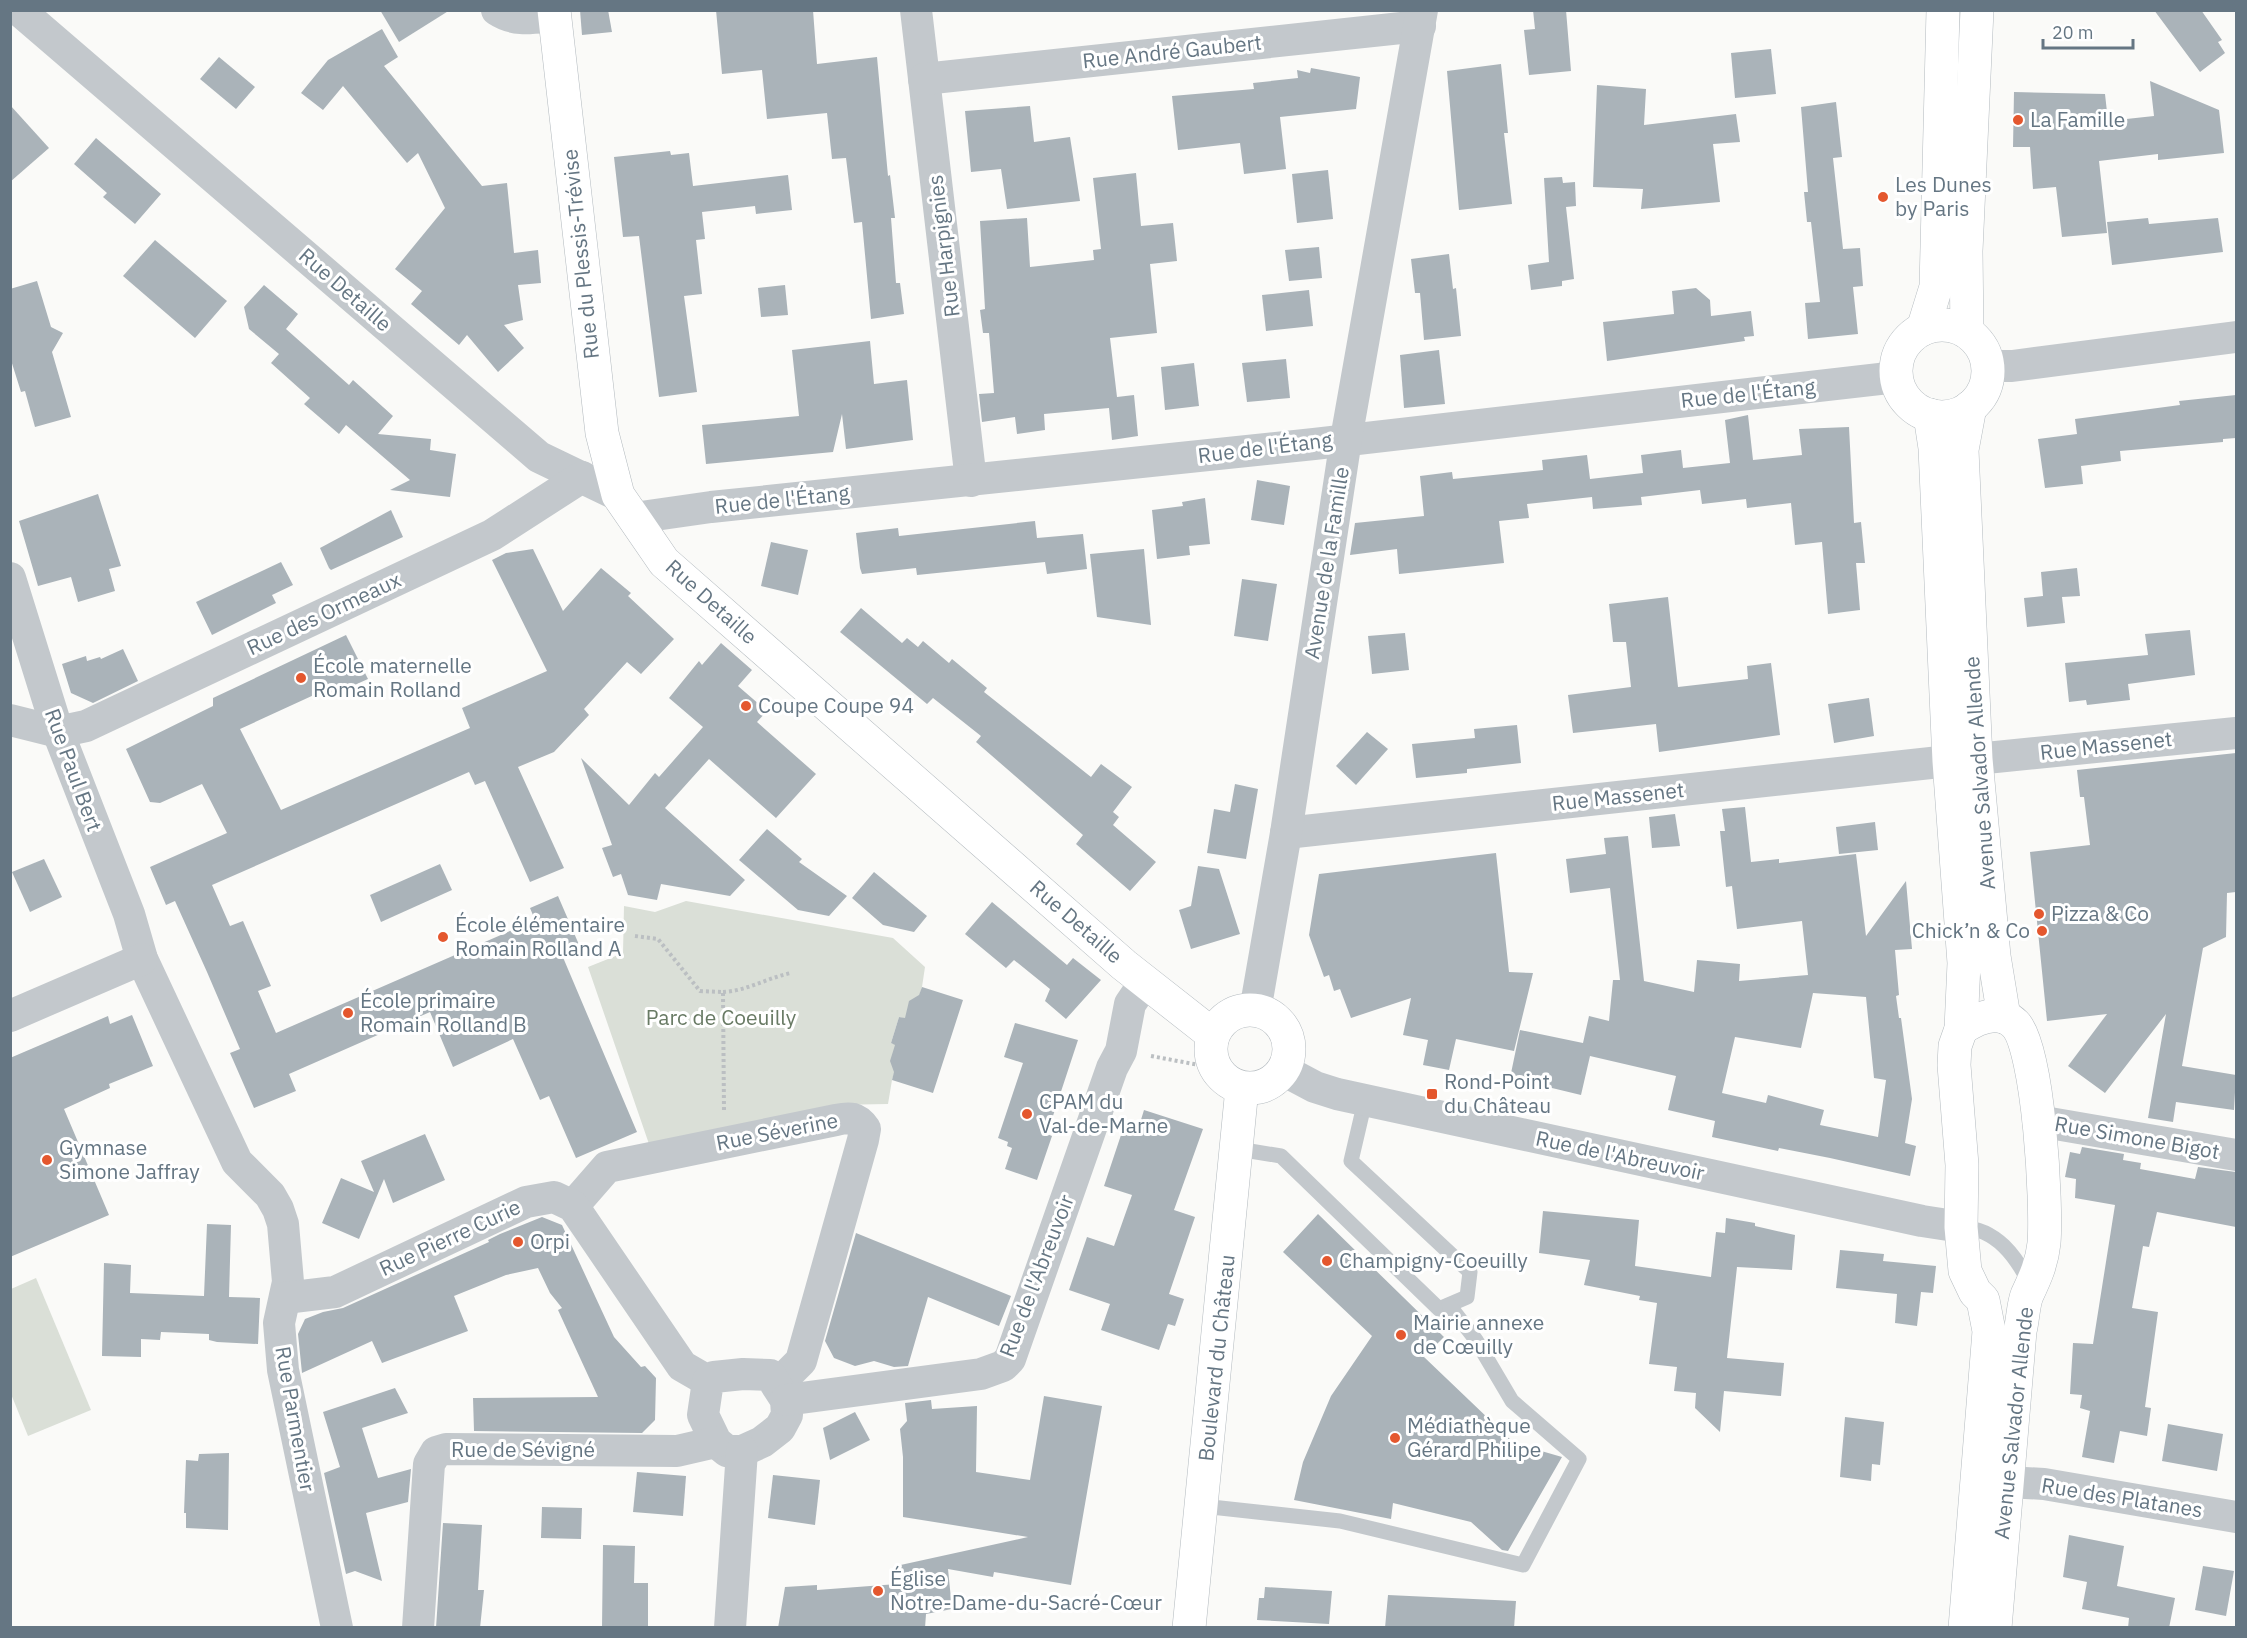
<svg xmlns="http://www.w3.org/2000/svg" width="2247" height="1638" font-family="'IBM Plex Sans',sans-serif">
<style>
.green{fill:#dadfd7}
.building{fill:#aab3b9;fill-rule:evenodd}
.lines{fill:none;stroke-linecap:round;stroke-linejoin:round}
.secondary-casing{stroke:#b3babf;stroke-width:34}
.path{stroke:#bbbfc2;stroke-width:4;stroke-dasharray:3 3;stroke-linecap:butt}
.lane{stroke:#c3c8cc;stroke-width:15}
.street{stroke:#c3c8cc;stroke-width:32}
.secondary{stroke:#fff;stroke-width:33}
.poi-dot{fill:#e4572e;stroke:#fff;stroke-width:2}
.labels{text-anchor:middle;stroke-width:6;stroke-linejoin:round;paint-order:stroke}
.street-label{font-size:21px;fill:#657683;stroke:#fff}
.poi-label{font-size:21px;fill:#657683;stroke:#fff;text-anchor:start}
.park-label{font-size:21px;fill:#687a64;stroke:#fff}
</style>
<rect width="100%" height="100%" fill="#fafaf8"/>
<g class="green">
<polygon points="686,901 893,938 925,967 922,987 911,1020 899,1017 891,1043 902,1047 892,1080 888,1104 833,1105 649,1144 588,967 623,953 624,906 655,912"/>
<polygon points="36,1278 91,1410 28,1436 11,1394 11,1289"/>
</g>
<g class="building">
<polygon points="380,10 450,10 399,42"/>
<polygon points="580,10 608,10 612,32 582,35"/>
<polygon points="716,10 813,10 817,64 877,57 888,176 890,175 895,218 891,218 896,283 900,283 904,314 871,319 862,222 854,223 846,158 832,159 827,113 767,119 762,70 722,74"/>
<polygon points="1533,10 1566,10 1571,71 1529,75 1524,30 1535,29"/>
<polygon points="2154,10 2201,10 2222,40 2218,42 2225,53 2200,72"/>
<polygon points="382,29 398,57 384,66 482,186 507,183 514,253 538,250 541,283 518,285 523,320 504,325 524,348 498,372 467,335 459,345 411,304 422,291 395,269 445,208 418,153 407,163 343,86 323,110 301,93 328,60"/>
<polygon points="1771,49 1776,94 1735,98 1731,53"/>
<polygon points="219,57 255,87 236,109 200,79"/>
<polygon points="1501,64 1508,133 1504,133 1512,204 1459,210 1447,71"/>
<polygon points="1311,68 1360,77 1356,109 1280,117 1286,169 1244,174 1240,143 1178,150 1172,96 1254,89 1253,83 1298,78 1297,70 1310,73"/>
<polygon points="2150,81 2219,110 2224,153 2158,160 2158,154 2099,161 2107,233 2062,237 2056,187 2033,189 2030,147 2013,147 2014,92 2105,94 2108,121 2154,116"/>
<polygon points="1597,85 1646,89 1644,125 1736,114 1740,142 1713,144 1720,202 1641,209 1643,189 1593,187"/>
<polygon points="1836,102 1842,157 1833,158 1843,249 1860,248 1863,286 1853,287 1858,334 1808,339 1805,303 1820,302 1811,222 1807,222 1804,192 1808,192 1801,107"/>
<polygon points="10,105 49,148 10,182"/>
<polygon points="1030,106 1034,142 1070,137 1080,201 1007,209 1001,169 971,172 965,111"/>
<polygon points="96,138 161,194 135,224 103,197 107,193 74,164"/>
<polygon points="670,151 671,155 689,153 693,186 788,175 792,210 756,214 755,206 702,212 705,239 696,240 702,294 684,296 697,392 659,397 639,236 623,237 614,157"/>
<polygon points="1328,170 1333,219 1297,223 1292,174"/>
<polygon points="1136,173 1141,226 1173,223 1177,261 1150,264 1157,333 1110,338 1117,397 1134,395 1138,436 1112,440 1109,408 1044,414 1045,430 1017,434 1015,417 982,422 979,394 994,393 989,333 983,333 980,310 985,309 980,221 1027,218 1030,267 1094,260 1093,250 1101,249 1093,178"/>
<polygon points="1562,177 1563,183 1575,182 1576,206 1566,207 1574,279 1562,281 1562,286 1531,290 1528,265 1549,262 1544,178"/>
<polygon points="2148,218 2149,224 2218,218 2223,252 2112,265 2107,222"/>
<polygon points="155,240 227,301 195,338 123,276"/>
<polygon points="1319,247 1322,278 1289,281 1285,250"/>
<polygon points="1449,254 1453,289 1456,288 1461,336 1424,340 1420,293 1415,293 1411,259"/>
<polygon points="37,281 51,327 63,333 52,352 71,417 35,427 25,391 21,392 10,357 10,289"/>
<polygon points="264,285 298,314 286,329 349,385 353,380 393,416 378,434 431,439 430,450 456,454 450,497 390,490 410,480 346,425 339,434 304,404 310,398 271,363 279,354 249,329 244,307"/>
<polygon points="785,285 788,315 761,317 758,288"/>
<polygon points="1696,288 1710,300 1711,316 1751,311 1754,336 1744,337 1745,341 1607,361 1603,322 1674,314 1672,291"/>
<polygon points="1309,290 1313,326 1266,331 1262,295"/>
<polygon points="870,341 874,384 907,380 913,440 846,449 842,414 833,452 706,464 702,425 799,416 792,350"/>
<polygon points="1439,350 1445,404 1404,408 1400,355"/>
<polygon points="1286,359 1290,398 1247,402 1242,363"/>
<polygon points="1194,363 1199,406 1165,410 1161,367"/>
<polygon points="2236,395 2236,438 2223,439 2223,442 2120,451 2121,461 2081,466 2083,484 2045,488 2038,439 2077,434 2075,419 2180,405 2179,401"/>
<polygon points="1748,415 1753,460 1802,455 1799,429 1849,427 1854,523 1861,522 1865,563 1856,563 1860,610 1828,614 1822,542 1795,545 1791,503 1747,508 1746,499 1702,504 1700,490 1641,497 1642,505 1593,509 1592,497 1527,504 1529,518 1499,521 1504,563 1399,574 1397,549 1350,555 1355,523 1424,516 1420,476 1452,472 1453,479 1543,470 1542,460 1587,455 1590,479 1643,473 1641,455 1681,450 1683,468 1730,463 1725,420"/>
<polygon points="1257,480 1290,486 1284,525 1251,520"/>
<polygon points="98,494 121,566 109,569 115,591 78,602 71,577 38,586 19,521"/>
<polygon points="1205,498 1210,544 1189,546 1190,555 1157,559 1152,510 1183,506 1182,502"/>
<polygon points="391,510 403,537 331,570 329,568 320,548"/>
<polygon points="1035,521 1037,538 1083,534 1087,569 1047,574 1045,562 917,575 916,568 862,574 860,568 856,533 898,528 899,536"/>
<polygon points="771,542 808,550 798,595 761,586"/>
<polygon points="533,549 563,611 601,568 631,593 628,596 674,639 641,674 627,662 584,709 589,715 554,752 518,767 564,868 530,882 485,781 475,785 469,772 212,885 230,926 243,921 271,986 258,991 276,1033 535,920 530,908 558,896 580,947 562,955 637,1132 576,1158 549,1096 540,1100 513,1039 453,1067 430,1012 289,1074 296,1091 254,1108 230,1053 240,1049 207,972 175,901 166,905 150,867 227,833 202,784 160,803 150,802 126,749 213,706 213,698 346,635 368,679 330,696 327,689 240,729 281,810 470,728 462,708 547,671 492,560 506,553"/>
<polygon points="1144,549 1151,625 1097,617 1090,554"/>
<polygon points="281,562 293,585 272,595 276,603 212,635 196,602"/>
<polygon points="2077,568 2080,596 2062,597 2065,623 2027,627 2024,598 2043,596 2041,572"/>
<polygon points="1242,579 1277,584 1268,641 1234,636"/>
<polygon points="1668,597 1678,687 1748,679 1747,666 1771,663 1780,735 1659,752 1656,724 1573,733 1568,695 1631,687 1626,642 1613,642 1609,604"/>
<polygon points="861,608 902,643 907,638 918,647 923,641 949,663 952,659 987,688 984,692 1091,777 1101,764 1132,787 1113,812 1119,817 1113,825 1156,862 1130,891 1076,844 1083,835 976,742 981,736 933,698 927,704 840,632"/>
<polygon points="2190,630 2195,675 2128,684 2130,700 2087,705 2086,700 2069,702 2065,663 2148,655 2145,634"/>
<polygon points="1405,633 1409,670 1372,674 1368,636"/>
<polygon points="721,643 752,670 738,686 767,711 757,722 816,774 776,818 709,759 665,808 745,880 730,896 661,884 657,900 628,895 621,874 613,877 602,848 612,845 581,758 629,805 655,773 659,777 703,727 669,698 699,661 702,665"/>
<polygon points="123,649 138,681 93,703 71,693 62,664 86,656 87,661 100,657 101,659"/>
<polygon points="1869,698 1874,736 1834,743 1828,704"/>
<polygon points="1517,725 1521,763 1467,769 1467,773 1416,778 1412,744 1475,738 1474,729"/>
<polygon points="1367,732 1388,749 1356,785 1336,766"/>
<polygon points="2236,753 2236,892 2227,893 2226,937 2203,948 2182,1066 2236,1075 2234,1110 2176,1102 2173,1122 2148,1118 2166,1014 2105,1093 2068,1066 2107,1014 2047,1021 2030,852 2090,845 2084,797 2080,797 2077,770"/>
<polygon points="1235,784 1258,789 1246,859 1207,853 1214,809 1230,812"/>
<path d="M1745,807L1751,862L1779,859V863L1856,854L1866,936L1906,881L1912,949L1895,950L1899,995L1896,996L1899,1018H1901L1912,1099L1905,1143L1916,1146L1910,1176L1830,1158L1779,1148L1778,1151L1712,1137L1715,1121L1668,1110L1676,1076L1590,1056L1581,1095L1510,1078L1520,1030L1583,1043L1589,1016L1609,1021L1613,980H1620L1610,888L1570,893L1566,859L1606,854L1604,838L1628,836L1644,981L1694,992L1697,960L1740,964L1739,981L1808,975L1802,921L1737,929L1732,886L1726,887L1720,831H1725L1722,809ZM1813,993L1866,997L1874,1078L1886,1080L1878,1137L1820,1125L1824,1110L1768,1095L1766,1103L1722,1093L1735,1037L1801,1048Z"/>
<polygon points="1675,814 1680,846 1652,848 1649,817"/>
<polygon points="1875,822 1878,850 1839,854 1836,827"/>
<polygon points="767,829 802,859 799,862 847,896 829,916 798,910 739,860"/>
<polygon points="1496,853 1509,972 1533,973 1514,1051 1456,1039 1449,1070 1423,1065 1428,1040 1403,1035 1411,998 1351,1018 1340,989 1334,991 1329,975 1324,977 1309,935 1319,874"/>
<polygon points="44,859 62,897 30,912 12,872"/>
<polygon points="440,864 452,890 381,922 370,895"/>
<polygon points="1198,866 1219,869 1240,934 1191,949 1179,910 1191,906"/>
<polygon points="874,872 927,916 914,932 883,925 852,898"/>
<polygon points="992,902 1067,965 1073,958 1101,980 1066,1019 1045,1001 1050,989 1014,960 1006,968 965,934"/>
<polygon points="922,987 963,1000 933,1093 892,1080 894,1072 890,1061 895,1045 891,1043 899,1017 905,1018 909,1001 919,995"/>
<polygon points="132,1015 153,1066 109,1084 110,1088 64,1109 109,1215 10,1257 10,1058 108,1016 110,1024"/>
<polygon points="1015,1023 1078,1040 1047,1134 1052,1136 1037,1180 1005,1169 1012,1148 1007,1146 1008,1142 998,1138 1023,1063 1004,1057"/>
<polygon points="1144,1110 1203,1129 1174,1210 1195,1217 1169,1294 1184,1299 1175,1326 1168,1324 1159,1350 1101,1330 1110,1304 1069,1290 1087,1237 1114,1246 1132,1195 1104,1186 1122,1132 1136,1136"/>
<polygon points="425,1134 445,1180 393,1203 384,1179 359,1239 322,1223 341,1178 374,1192 361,1161"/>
<polygon points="2082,1147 2124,1154 2123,1160 2141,1163 2140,1169 2195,1179 2198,1167 2236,1172 2236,1227 2157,1212 2149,1247 2143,1246 2132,1308 2158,1312 2145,1407 2151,1408 2147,1436 2120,1431 2114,1463 2082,1457 2090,1411 2080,1408 2082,1395 2070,1394 2073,1343 2093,1344 2115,1205 2075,1198 2076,1179 2065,1177 2070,1152 2080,1154"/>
<polygon points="1543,1211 1639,1220 1635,1266 1711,1277 1716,1232 1725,1233 1726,1218 1755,1223 1755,1226 1795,1235 1792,1270 1737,1267 1727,1358 1784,1363 1781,1396 1724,1391 1720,1432 1695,1408 1696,1393 1674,1391 1677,1367 1649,1364 1657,1303 1639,1300 1640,1296 1584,1285 1590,1260 1539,1253"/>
<polygon points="1318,1214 1444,1337 1424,1357 1514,1443 1562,1457 1508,1551 1502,1550 1471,1522 1393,1503 1391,1519 1294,1500 1303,1462 1331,1396 1372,1336 1283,1252"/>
<polygon points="542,1217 562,1225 614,1337 641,1367 645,1366 656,1378 655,1420 642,1433 474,1431 473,1398 598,1397 558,1310 562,1308 550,1293 538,1268 506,1275 454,1296 468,1331 382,1363 372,1341 302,1373 298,1334 305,1319 323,1312 343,1308 489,1242 488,1240 500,1234"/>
<polygon points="207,1224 231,1225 229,1297 260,1298 258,1344 217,1342 209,1340 209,1334 161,1332 160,1340 141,1339 141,1357 102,1356 104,1263 131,1265 130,1293 204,1296"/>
<polygon points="856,1233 1011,1296 999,1326 928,1297 908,1366 894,1367 874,1361 855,1366 834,1358 825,1341"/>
<polygon points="1840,1250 1884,1254 1883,1261 1936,1266 1933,1293 1921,1292 1917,1326 1895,1323 1897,1294 1836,1288"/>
<polygon points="395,1388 408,1413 362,1428 378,1478 411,1469 408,1502 366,1513 382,1581 355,1571 346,1574 324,1473 340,1467 323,1412"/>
<polygon points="1044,1396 1102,1406 1071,1585 994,1572 993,1577 948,1569 952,1609 926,1614 925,1628 778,1628 785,1587 817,1585 817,1590 897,1584 896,1566 1028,1537 903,1517 903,1457 900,1429 907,1421 905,1403 931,1400 932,1409 977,1406 976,1472 1030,1480"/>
<polygon points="855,1412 870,1440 830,1460 823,1428"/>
<polygon points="1845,1417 1884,1422 1880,1465 1872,1464 1871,1481 1840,1477"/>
<polygon points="2168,1424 2223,1434 2217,1471 2162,1461"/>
<polygon points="229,1453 228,1530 186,1528 186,1513 184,1513 186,1460 198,1461 199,1454"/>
<polygon points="637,1472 686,1476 683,1516 633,1512"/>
<polygon points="773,1475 820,1480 815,1525 768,1518"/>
<polygon points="542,1507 582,1508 581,1539 541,1538"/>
<polygon points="443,1523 482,1525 478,1590 484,1590 480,1628 436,1628"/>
<polygon points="2069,1535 2124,1546 2117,1586 2175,1598 2169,1628 2128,1628 2129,1618 2082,1609 2087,1582 2063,1577"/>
<polygon points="603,1545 635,1546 634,1583 648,1583 648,1628 602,1628"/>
<polygon points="2203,1566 2234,1571 2226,1616 2195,1610"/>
<polygon points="1265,1587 1332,1591 1329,1624 1257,1620 1259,1598 1264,1598"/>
<polygon points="1388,1595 1516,1601 1514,1628 1385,1628"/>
</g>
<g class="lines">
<g class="secondary-casing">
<g id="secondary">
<polyline points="554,10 602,433 618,495 664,562 1124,965 1213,1035"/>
<circle cx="1942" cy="371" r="46"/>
<polyline points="1923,329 1936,287 1943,10"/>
<polyline points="1967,332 1966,251 1977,10"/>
<polyline points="1970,407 1962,450 1976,759 1994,956 2004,1017"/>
<polyline points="1930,415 1935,448 1949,761 1964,963 1961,1029 1955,1046 1954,1065 1962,1165 1961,1227 1965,1271 1975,1292 1983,1300 1989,1331 1965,1628"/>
<circle cx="1250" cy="1049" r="39"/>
<path d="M1961,1029C1977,1018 1999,1008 2015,1024C2039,1048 2047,1206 2044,1243C2042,1263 2035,1278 2027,1295C2023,1305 2023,1320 2020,1331L1995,1628"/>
<polyline points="1189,1628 1242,1088"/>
</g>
</g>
<g class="path">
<polyline points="635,936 658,939 700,991 723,992 724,1111"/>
<path d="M723,992C746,991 767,978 791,973"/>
<polyline points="1151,1056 1199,1065"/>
</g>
<g class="lane">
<polyline points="1238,1149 1281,1156 1439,1309 1467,1297 1470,1272 1351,1161 1365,1101"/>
<path d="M1961,1227C1997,1229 2016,1256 2031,1286"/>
<polyline points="1202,1506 1340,1521 1523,1565 1579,1459 1512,1401 1476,1340 1449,1305"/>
</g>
<g class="street">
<polyline points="19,10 539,457 618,495"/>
<path d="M497,10C515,22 533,18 554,16"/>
<polyline points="916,10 971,481"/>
<polyline points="924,79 1420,26"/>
<polyline points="1988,366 2012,366 2236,337"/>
<polyline points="634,518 711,507 1314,444 1897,377"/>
<polyline points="10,578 58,732 129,914 142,959 237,1162 270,1195 278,1209 283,1224 288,1282 279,1323 283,1370 337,1628"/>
<polyline points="10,720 58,732 86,726 492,535 582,477"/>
<polyline points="1976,759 2236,733"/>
<polyline points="1286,833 1949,761"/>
<polyline points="1255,1011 1286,833 1346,439 1422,10"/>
<polyline points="10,1016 142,959"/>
<polyline points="1283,1070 1315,1087 1337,1094 1922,1221 1961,1227"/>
<polyline points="2038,1121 2236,1155"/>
<path d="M573,1206L607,1167L836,1120C850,1117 857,1117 865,1129L863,1140L801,1361L777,1385"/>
<polyline points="285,1298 335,1292 526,1202 554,1197 573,1206 682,1366 708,1381"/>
<polygon points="743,1374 770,1375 786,1400 787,1415 780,1428 762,1442 742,1451 727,1451 716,1442 703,1415 708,1381 714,1377"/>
<polyline points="786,1400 981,1374 1003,1366 1010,1359 1112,1068 1121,1051 1130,1004 1145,982"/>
<polyline points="2007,1482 2044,1484 2236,1517"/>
<polyline points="418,1628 429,1464 436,1452 446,1449 677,1451 716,1442"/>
<polyline points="730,1628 742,1451"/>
</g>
<use href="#secondary" class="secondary"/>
</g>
<g class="poi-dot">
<circle cx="2018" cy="120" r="6"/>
<circle cx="1883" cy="197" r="6"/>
<circle cx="301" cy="678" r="6"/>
<circle cx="746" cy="706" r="6"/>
<circle cx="2039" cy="914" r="6"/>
<circle cx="2042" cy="931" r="6"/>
<circle cx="443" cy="937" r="6"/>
<circle cx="348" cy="1013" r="6"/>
<rect x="1426" y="1088" width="12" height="12" rx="3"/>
<circle cx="1027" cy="1114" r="6"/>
<circle cx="47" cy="1160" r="6"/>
<circle cx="518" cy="1242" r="6"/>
<circle cx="1327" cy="1261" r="6"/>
<circle cx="1401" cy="1335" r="6"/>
<circle cx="1395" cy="1438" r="6"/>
<circle cx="878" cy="1591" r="6"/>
</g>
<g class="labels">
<g class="street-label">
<text transform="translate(1172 52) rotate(-6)" y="7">Rue André Gaubert</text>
<text transform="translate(944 246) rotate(-97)" y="7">Rue Harpignies</text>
<text transform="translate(581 254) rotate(-96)" y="7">Rue du Plessis-Trévise</text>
<text transform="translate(345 290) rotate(41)" y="7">Rue Detaille</text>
<text transform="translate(1748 394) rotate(-6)" y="7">Rue de l'Étang</text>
<text transform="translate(1265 448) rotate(-7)" y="7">Rue de l'Étang</text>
<text transform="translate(782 500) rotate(-6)" y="7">Rue de l'Étang</text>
<text transform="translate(1327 563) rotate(-81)" y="7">Avenue de la Famille</text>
<text transform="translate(711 602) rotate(42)" y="7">Rue Detaille</text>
<text transform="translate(324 614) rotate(-25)" y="7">Rue des Ormeaux</text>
<text transform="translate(2106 746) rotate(-6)" y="7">Rue Massenet</text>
<text transform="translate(73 770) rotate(70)" y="7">Rue Paul Bert</text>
<text transform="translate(1980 773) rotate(-94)" y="7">Avenue Salvador Allende</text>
<text transform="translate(1618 797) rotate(-6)" y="7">Rue Massenet</text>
<text transform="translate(1076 922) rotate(41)" y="7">Rue Detaille</text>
<text transform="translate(777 1132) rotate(-11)" y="7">Rue Séverine</text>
<text transform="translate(2137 1138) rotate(10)" y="7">Rue Simone Bigot</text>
<text transform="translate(1620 1156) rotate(12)" y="7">Rue de l'Abreuvoir</text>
<text transform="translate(450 1238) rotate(-25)" y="7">Rue Pierre Curie</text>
<text transform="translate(1037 1276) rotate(-69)" y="7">Rue de l'Abreuvoir</text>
<text transform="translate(1217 1358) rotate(-84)" y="7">Boulevard du Château</text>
<text transform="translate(295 1419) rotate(80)" y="7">Rue Parmentier</text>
<text transform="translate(2014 1423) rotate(-84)" y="7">Avenue Salvador Allende</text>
<text x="523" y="1457">Rue de Sévigné</text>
<text transform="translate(2122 1498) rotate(9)" y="7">Rue des Platanes</text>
</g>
<g class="poi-label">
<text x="2030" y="127">La Famille</text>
<text x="1895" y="192">Les Dunes<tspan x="1895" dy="24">by Paris</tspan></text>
<text x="313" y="673">École maternelle<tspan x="313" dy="24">Romain Rolland</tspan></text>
<text x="758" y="713">Coupe Coupe 94</text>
<text x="2051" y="921">Pizza &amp; Co</text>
<text x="455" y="932">École élémentaire<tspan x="455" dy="24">Romain Rolland A</tspan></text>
<text x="2030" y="938" text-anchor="end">Chick’n &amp; Co</text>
<text x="360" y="1008">École primaire<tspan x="360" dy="24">Romain Rolland B</tspan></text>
<text x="1444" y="1089">Rond-Point<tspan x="1444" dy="24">du Château</tspan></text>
<text x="1039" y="1109">CPAM du<tspan x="1039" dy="24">Val-de-Marne</tspan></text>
<text x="59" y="1155">Gymnase<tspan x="59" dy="24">Simone Jaffray</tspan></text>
<text x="530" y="1249">Orpi</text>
<text x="1339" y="1268">Champigny-Coeuilly</text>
<text x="1413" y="1330">Mairie annexe<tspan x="1413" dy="24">de Cœuilly</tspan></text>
<text x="1407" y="1433">Médiathèque<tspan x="1407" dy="24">Gérard Philipe</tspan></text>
<text x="890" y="1586">Église<tspan x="890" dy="24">Notre-Dame-du-Sacré-Cœur</tspan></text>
</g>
<g class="park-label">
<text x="721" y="1025">Parc de Coeuilly</text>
</g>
</g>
<rect width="2247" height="1638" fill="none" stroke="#657683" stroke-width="24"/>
<path d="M2043 39v9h90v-9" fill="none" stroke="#657683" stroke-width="3"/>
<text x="2052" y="39" font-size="18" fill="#657683" stroke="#ffffff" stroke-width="4.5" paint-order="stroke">20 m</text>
</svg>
